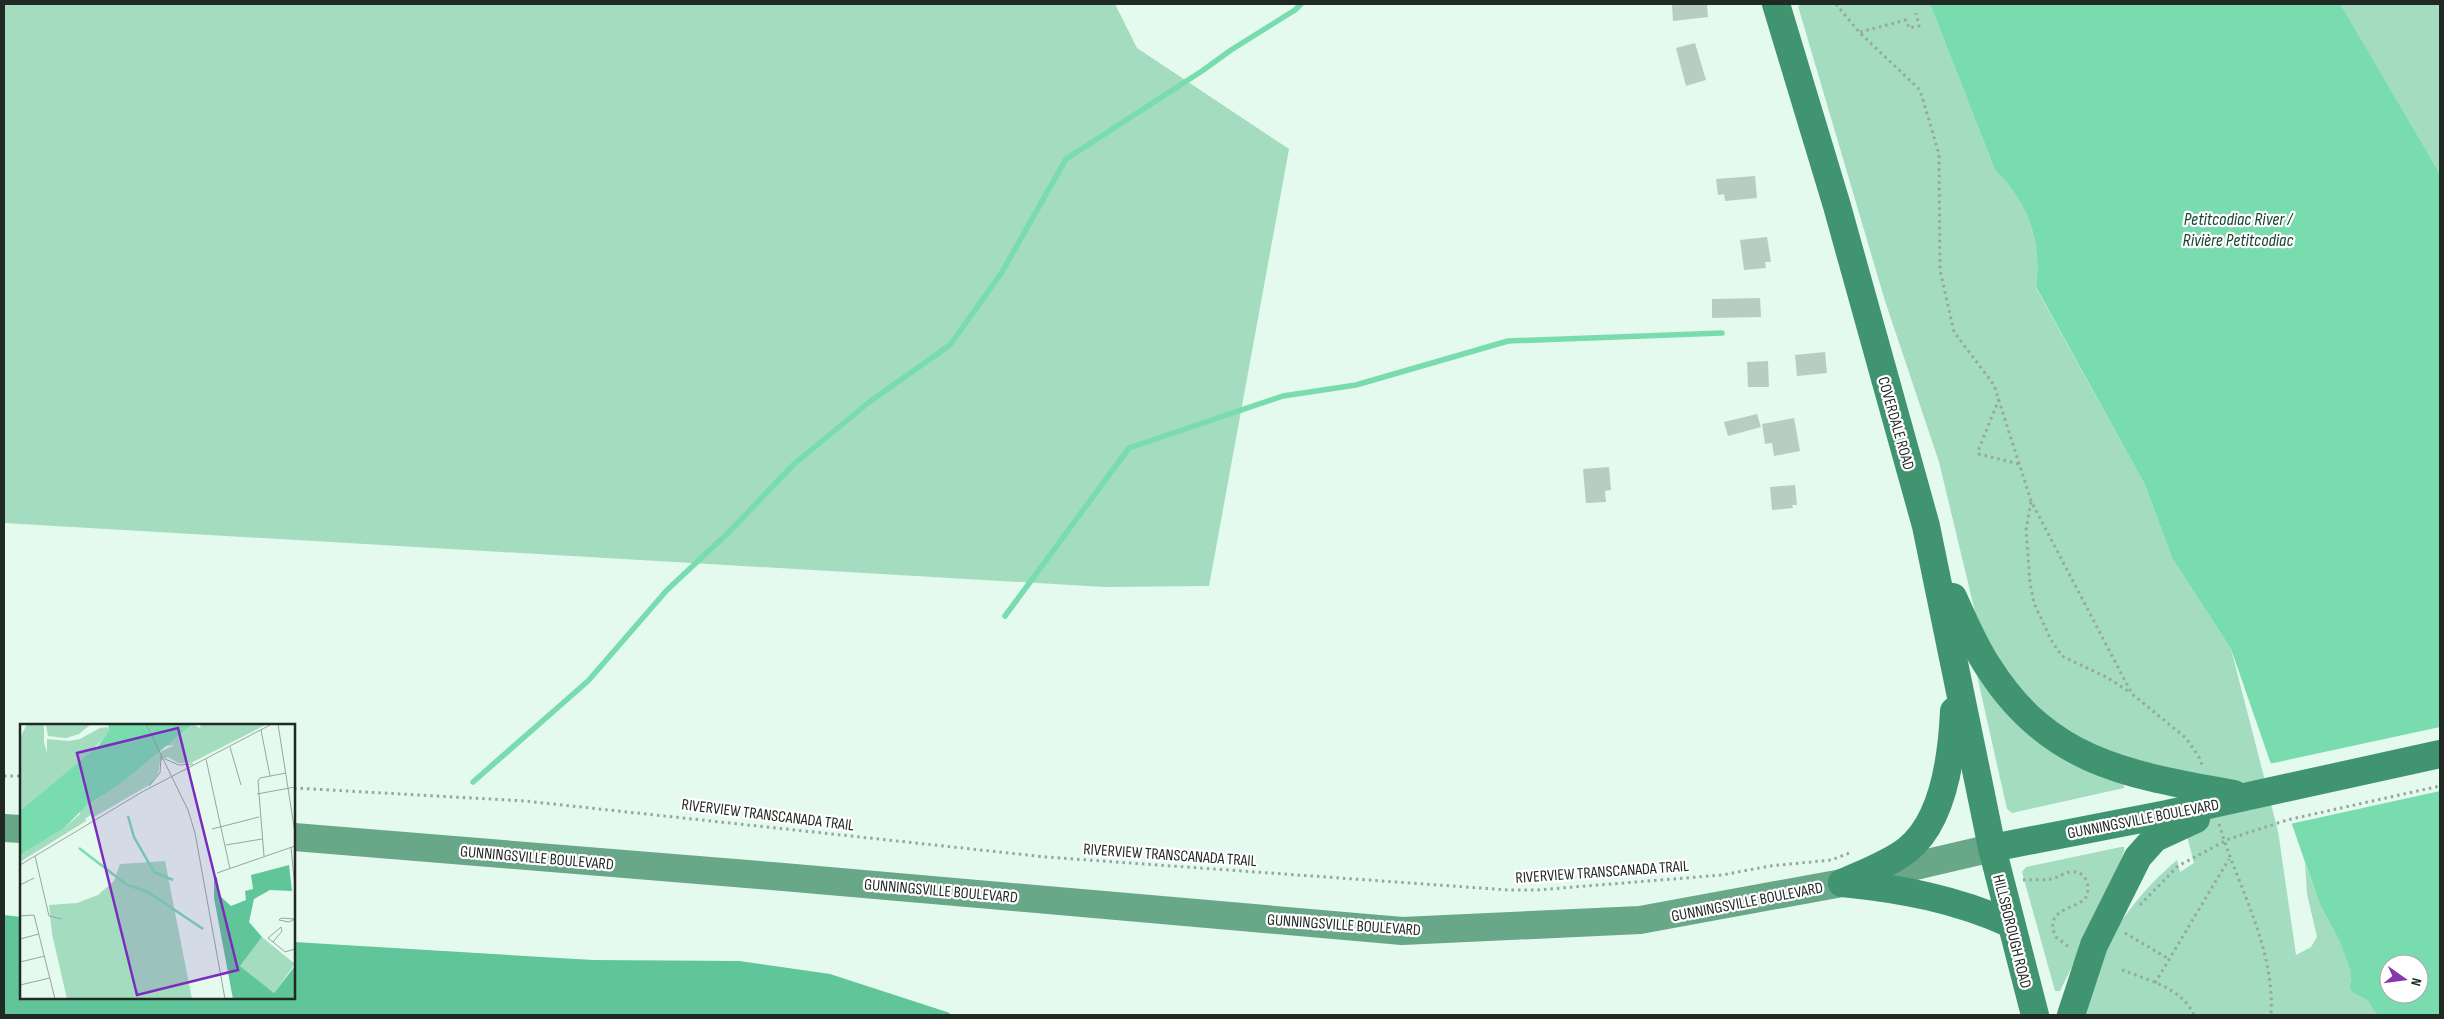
<svg xmlns="http://www.w3.org/2000/svg" width="2444" height="1019" font-family="'Sofia Sans Condensed',sans-serif">
<style>
.green{fill:#a3dcbf}
.forest{fill:#60c598}
.water{fill:#78dcaf;fill-rule:evenodd}
.pier{fill:#e4faee}
.lines{fill:none;stroke-linecap:round;stroke-linejoin:round}
.stream{stroke:#78dcaf;stroke-width:5.5}
.building{fill:#b8cdc2}
.path{stroke:#97a79f;stroke-width:3;stroke-dasharray:2.5 4;stroke-linecap:butt}
.secondary{stroke:#69a789;stroke-width:28}
.primary{stroke:#419470;stroke-width:28}
.labels{text-anchor:middle;stroke-width:4.5;stroke-linejoin:round;paint-order:stroke}
.street-label{font-size:16px;fill:#212925;stroke:#fff}
.water-label{font-size:18px;font-style:italic;fill:#174330;stroke:#fff}
.inset-river{fill:none;stroke:#78dcaf;stroke-width:2.5}
.inset-road{fill:none;stroke:#96a69e;stroke-width:1}
.view{fill:#7b2cbf;fill-opacity:0.15;stroke:#7b2cbf;stroke-width:2.5}
.inset-edge{fill:none;stroke:#212925;stroke-width:2.5}
</style>
<rect width="100%" height="100%" fill="#e4faee"/>
<g class="green">
<polygon points="4,4 1115,4 1137,48 1289,149 1209,586 1105,587 4,523"/>
<path d="M1804,4H1930L1995,170C2028,202 2042,242 2036,288L2145,485L2172,558L2231,649L2278,831L2296,955L2311,947L2317,937L2307,894L2305,863L2320,905L2339,940L2352,972L2350,981L2353,993L2367,1000L2377,1015H2083C2087,1000 2090,982 2096,967C2116,923 2141,891 2177,860L2180,872L2194,863L2170,770L2157,768L2075,738L2027,700L1996,657L1976,616L1939,462L1885,301L1798,6Z"/>
<polygon points="2340,4 2440,4 2440,174 2345,14"/>
<polygon points="1976,671 2124,783 2124,788 2012,813 2007,809"/>
<polygon points="2121,847 2124,847 2124,852 2110,888 2060,991 2055,991 2022,872 2026,867"/>
</g>
<polygon class="forest" points="4,915 21,917 21,998 294,998 294,942 593,960 739,961 830,974 950,1013 948,1015 4,1015"/>
<path class="water" d="M1930,4H2340L2440,174V1015H2377L2367,1000L2353,993L2350,988L2351,971L2339,940L2320,905L2231,649L2172,558L2145,485L2036,287C2042,242 2028,202 1995,170ZM2389,964H2419V994H2389Z"/>
<polygon class="pier" points="2440,727 2440,791 2290,824 2269,764"/>
<g class="lines">
<g class="stream">
<polyline points="1005,616 1129,448 1283,396 1356,385 1508,341 1722,333"/>
<polyline points="473,782 588,681 667,590 729,532 793,465 868,403 950,345 1002,272 1066,159 1202,71 1231,50 1295,10 1301,4"/>
</g>
</g>
<g class="building">
<polygon points="1672,4 1707,4 1708,17 1673,21"/>
<polygon points="1695,43 1706,80 1686,86 1676,48"/>
<polygon points="1755,176 1757,198 1725,201 1724,194 1718,195 1716,179"/>
<polygon points="1767,237 1771,262 1765,262 1766,268 1744,270 1740,240"/>
<polygon points="1760,298 1761,317 1712,318 1712,299"/>
<polygon points="1825,352 1827,373 1797,376 1795,355"/>
<polygon points="1768,361 1769,387 1748,387 1747,362"/>
<polygon points="1757,414 1761,427 1728,436 1724,422"/>
<polygon points="1794,418 1800,451 1774,456 1772,443 1765,444 1762,424"/>
<polygon points="1609,467 1611,490 1605,491 1606,502 1586,503 1583,469"/>
<polygon points="1795,485 1797,505 1792,505 1793,508 1772,510 1770,487"/>
</g>
<g class="lines">
<g class="path">
<polyline points="1836,4 1859,32 1920,90 1939,154 1940,270 1954,332 1994,385 2031,501 2132,694 2186,738 2199,757 2202,765"/>
<polyline points="1860,32 1906,20 1909,28 1919,26 1916,13"/>
<polyline points="1999,399 1978,451 1979,454 2019,464"/>
<polyline points="2031,502 2026,530 2030,583 2034,603 2051,640 2062,656 2108,678 2131,693"/>
<polyline points="4,776 21,776"/>
<polyline points="294,788 525,801 1046,857 1508,890 1537,890 1722,875 1770,866 1831,860 1852,852"/>
<path d="M2219,824C2238,888 2275,947 2271,1015"/>
<path d="M2023,880C2032,879 2042,881 2051,879C2058,878 2063,873 2069,872C2086,869 2092,887 2085,899C2072,910 2043,910 2056,937L2070,948"/>
<polyline points="2140,905 2178,866 2229,839 2287,820 2440,786"/>
<polyline points="2125,933 2169,959"/>
<path d="M2122,970C2148,980 2182,988 2194,1015"/>
<polyline points="2155,983 2229,859"/>
</g>
<g class="secondary">
<polyline points="4,828 21,829"/>
<polyline points="294,837 772,876 1402,931 1640,920 1842,883 1992,848"/>
</g>
<g class="primary">
<polyline points="1776,4 1837,206 1926,526 1992,848 2035,1015"/>
<path d="M1953,597C1964,621 1974,646 1989,668C2050,764 2131,775 2234,794"/>
<polyline points="1992,848 2167,814 2440,754"/>
<path d="M1842,883C1864,873 1889,864 1907,850C1944,821 1952,754 1954,711"/>
<path d="M1842,883C1902,889 1956,899 2011,924"/>
<polyline points="2071,1015 2094,945 2138,857 2155,838 2196,819"/>
</g>
</g>
<g class="labels">
<g class="street-label">
<text transform="translate(1897 423) rotate(74)" y="6">COVERDALE ROAD</text>
<text transform="translate(768 814) rotate(7)" y="6">RIVERVIEW TRANSCANADA TRAIL</text>
<text transform="translate(2143 818) rotate(-11)" y="6">GUNNINGSVILLE BOULEVARD</text>
<text transform="translate(1170 854) rotate(4)" y="6">RIVERVIEW TRANSCANADA TRAIL</text>
<text transform="translate(537 857) rotate(5)" y="6">GUNNINGSVILLE BOULEVARD</text>
<text transform="translate(1602 871) rotate(-4)" y="6">RIVERVIEW TRANSCANADA TRAIL</text>
<text transform="translate(941 890) rotate(5)" y="6">GUNNINGSVILLE BOULEVARD</text>
<text transform="translate(1747 901) rotate(-11)" y="6">GUNNINGSVILLE BOULEVARD</text>
<text transform="translate(1344 924) rotate(4)" y="6">GUNNINGSVILLE BOULEVARD</text>
<text transform="translate(2013 931) rotate(76)" y="6">HILLSBOROUGH ROAD</text>
</g>
<g class="water-label">
<text x="2238" y="225">Petitcodiac River /<tspan x="2238" dy="21">Rivière Petitcodiac</tspan></text>
</g>
</g>
<g transform="translate(20 724)">
<rect width="275" height="275" fill="#e4faee"/>
<path d="M7,0H24V18L27,29V15L49,17L60,15L80,4L87,3L90,7L61,39L0,87V14ZM71,0L59,10L46,14L28,12L26,1ZM173,0L180,4L181,0H247L171,39H158L148,33L140,37L138,50L131,60L74,93L72,90L65,95L66,97L0,138V131L43,105L60,90V86L96,63L126,34L155,21L146,22ZM145,137L172,275H47L32,210L29,181L57,179L78,171L94,157L100,140ZM242,213L275,240L254,269L220,242Z" fill="#a3dcbf"/>
<path d="M269,141L272,167L250,166L234,175L229,198L242,213L220,242L254,269L275,242V275H213L194,174V152L197,153L200,172L211,182L226,176L225,167L233,165L231,151Z" fill="#60c598"/>
<path d="M88,0H173L96,63L66,82L43,105L0,131V87L77,23L89,7Z" fill="#78dcaf"/>
<path class="inset-river" d="M108,92L114,113L134,148L153,156M59,124L107,161L128,168L183,205"/>
<path class="inset-road" d="M126,0L168,86L175,109L205,275M258,0L275,109M241,6L250,52M210,23L221,61M145,35L159,41L173,40M186,35L210,145M129,62L140,49L141,32M237,70L275,63M192,105L239,93M206,121L242,115M271,123L275,164M15,132L29,192L42,195M244,132L238,57L240,54L266,49M0,141L122,68L252,0M197,149L275,122M0,161L14,154M0,192L14,191L35,275M274,195L261,194L259,196L269,198L275,195M0,215L19,210M253,218L262,207L261,203L248,214L253,218L264,227L265,228L275,225M0,238L25,232M0,261L30,254"/>
<path class="view" d="M158,4L218,246L117,271L57,29Z"/>
<rect width="275" height="275" class="inset-edge"/>
</g>
<rect width="2444" height="1019" fill="none" stroke="#212925" stroke-width="10"/>
<g transform="translate(2404 979) rotate(104)"><circle r="24" fill="#ffffff" stroke="#a6a9a8"/>
<path d="M0-4L9 19L0 12L-9 19Z" fill="#8438a9"/>
<text y="-8" font-size="14" font-weight="bold" text-anchor="middle" fill="#212925">N</text>
</g>
</svg>
